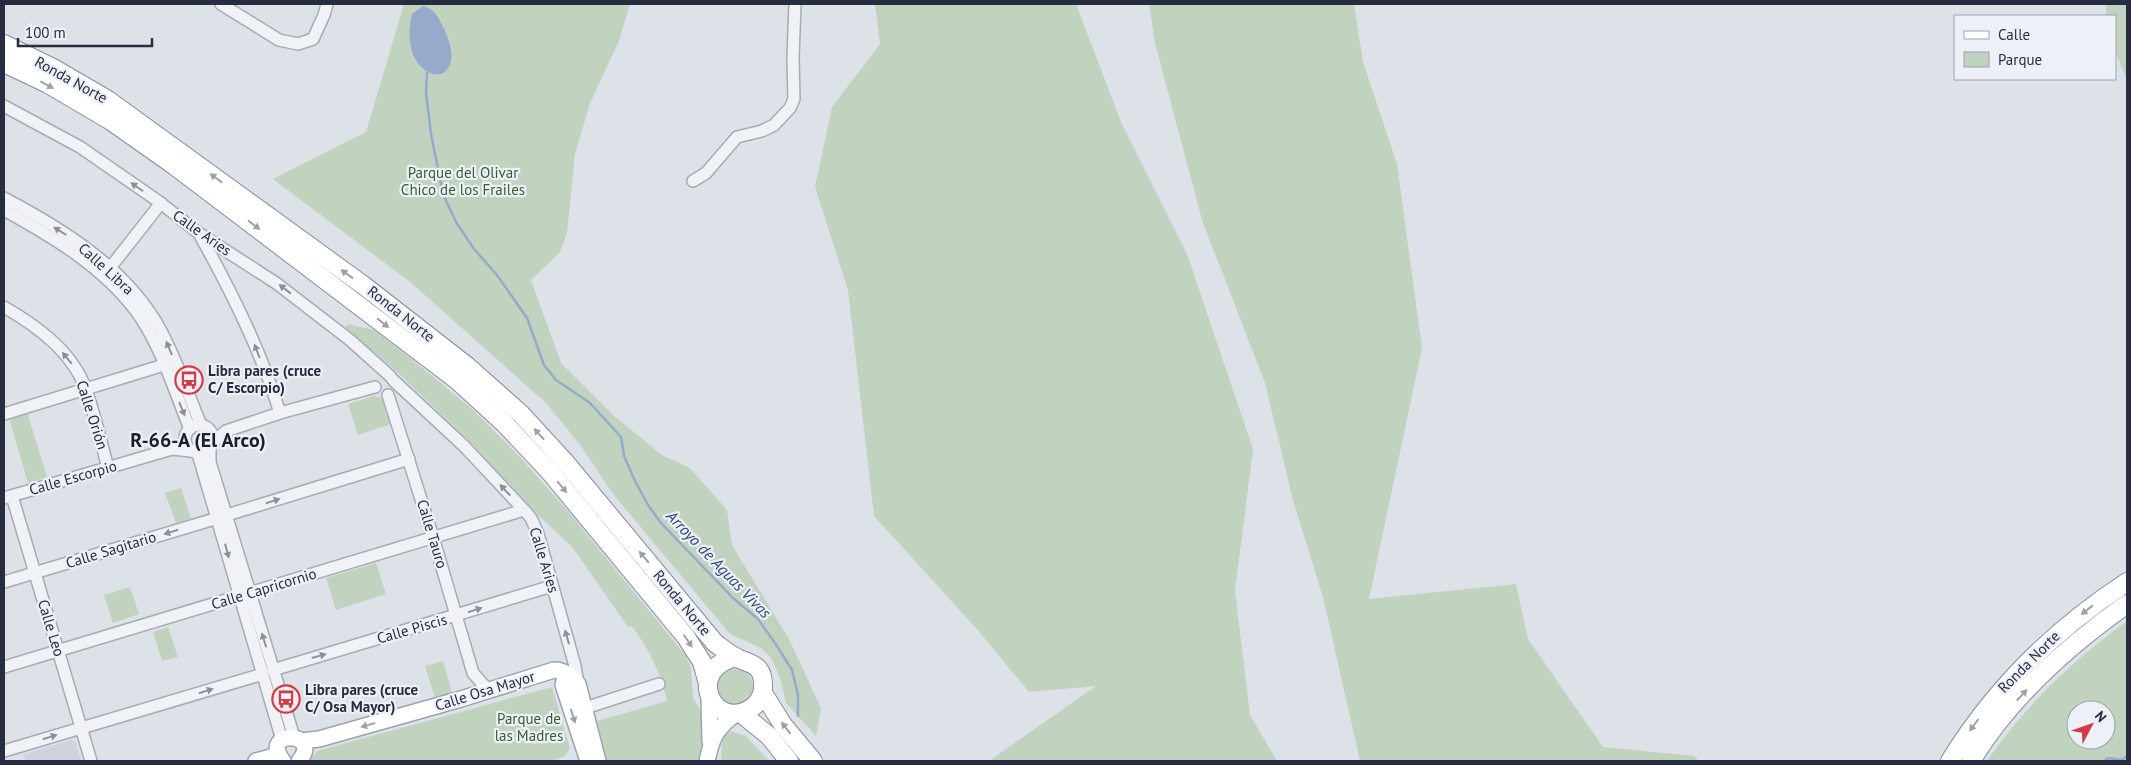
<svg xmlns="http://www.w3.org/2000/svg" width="2131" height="765" font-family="'PT Sans',sans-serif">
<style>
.built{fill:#cfd3dd}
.green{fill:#c1d3be;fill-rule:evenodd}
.water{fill:#96aacb}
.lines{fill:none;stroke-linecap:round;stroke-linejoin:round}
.stream{stroke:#96aacb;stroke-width:2.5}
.minor-casing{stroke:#a6abb6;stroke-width:14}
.major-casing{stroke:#9ca3b5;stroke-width:18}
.highway-casing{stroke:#848ca0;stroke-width:20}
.minor{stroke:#f0f2f6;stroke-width:11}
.major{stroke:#fff;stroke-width:15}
.highway{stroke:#fff;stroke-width:18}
.oneway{fill:#9da0a9}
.oneway2{fill:#8b909b}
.labels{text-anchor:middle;stroke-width:4.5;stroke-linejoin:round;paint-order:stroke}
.street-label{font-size:15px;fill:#262d40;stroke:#edf0f6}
.park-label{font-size:15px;fill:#365d32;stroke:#edf0f6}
.poi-label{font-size:15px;font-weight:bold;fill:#262d40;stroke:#edf0f6;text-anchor:start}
.water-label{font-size:16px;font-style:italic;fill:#2d4676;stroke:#edf0f6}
.district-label{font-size:20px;font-weight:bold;fill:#181e30;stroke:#edf0f6}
</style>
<rect width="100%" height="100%" fill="#dde1e8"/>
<polygon class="built" points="72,740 76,743 81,761 25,761 24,754"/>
<g class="green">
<polygon points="404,4 630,4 619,41 590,103 575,154 567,233 560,252 531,280 561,363 614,416 662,455 690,468 727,510 732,545 789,639 821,708 816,736 786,703 780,678 772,659 761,648 730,634 613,494 581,446 546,403 409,281 273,179 366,132"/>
<polygon points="875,4 1076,4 1121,122 1187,254 1253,449 1235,591 1250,715 1277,761 989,761 1096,686 1029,692 976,628 874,516 848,290 815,187 832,107 880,44"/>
<polygon points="1149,4 1354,4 1363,62 1397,164 1422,348 1369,599 1516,584 1528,639 1603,747 1694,756 1699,761 1360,761 1323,597 1293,500 1265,383 1202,220 1155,43"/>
<polygon points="2106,4 2127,4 2127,80 2115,51 2115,16 2106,16"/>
<path d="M348,324L374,330L409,357L471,408L518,455L567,510L686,656L691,668L693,698L702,713V749L700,761H607L597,721L667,701C660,670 650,652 632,626L628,627L573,548L537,514L469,441L395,370L345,327Z"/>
<polygon points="373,396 382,398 391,424 358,435 348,404"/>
<polygon points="27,412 47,477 28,483 9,418"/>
<polygon points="181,488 191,519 176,523 165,493"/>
<polygon points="376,563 386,594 336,610 326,578"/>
<polygon points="130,587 139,614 113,623 104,595"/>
<path d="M2127,621V761H1987C2026,705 2072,661 2127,621ZM2076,710H2106V740H2076Z"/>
<polygon points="168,627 178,657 162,661 153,632"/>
<polygon points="443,661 452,693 435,698 425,666"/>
<circle cx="735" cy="687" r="18"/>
<polygon points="552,687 570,749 564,757 549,761 309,761 317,751"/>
<polygon points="731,731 746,736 769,761 721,761 722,738"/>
</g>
<path class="water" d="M423,6C436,9 439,19 445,31C474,95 395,87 412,14Z"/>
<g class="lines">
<g class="stream">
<polyline points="427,73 426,93 431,134 443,194 456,222 474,249 497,275 527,318 544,365 556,380 590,403 621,437 624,456 635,481 648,505 661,523 733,598 758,619 775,643 792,670 798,695 798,716"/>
<polyline points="2104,761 2108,758 2122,760 2127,756"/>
</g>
<g class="minor-casing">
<g id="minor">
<polyline points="221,4 279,40 298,44 313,39 324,15 327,4"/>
<polyline points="4,106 80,147 158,201 200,234 276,283 350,340 390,376"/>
<polyline points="693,181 706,173 737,137 762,131 774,125 790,108 794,99 793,58 795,4"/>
<path d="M4,198C63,229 129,270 161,331C177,361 188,394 201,425"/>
<path d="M4,210C53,237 102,266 136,311C161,345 174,390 190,429"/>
<path d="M201,237C232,293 261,351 280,413"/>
<polyline points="106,273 161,203"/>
<path d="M4,307C37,326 73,352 86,390C95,415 101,442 108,468"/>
<polyline points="393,380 464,446 524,510 531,518 538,534 575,666 578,684"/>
<polyline points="388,395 433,537 473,673 488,690"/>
<polyline points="4,414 164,365"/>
<circle cx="199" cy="439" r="14"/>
<polyline points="212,443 226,431 280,413 375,387"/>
<polyline points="210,449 210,462 294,737"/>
<polyline points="198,454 282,740"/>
<polyline points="12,496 91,761"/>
<polyline points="4,498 172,449 191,451"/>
<polyline points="227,515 409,459"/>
<polyline points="4,582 218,518"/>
<polyline points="4,667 524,510"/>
<polyline points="273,670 552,586"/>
<polyline points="585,708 659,684"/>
<polyline points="4,751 263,674"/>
</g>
</g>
<g class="major-casing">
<g id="major">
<polyline points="568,674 565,677 563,685 588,761"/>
<polyline points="709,698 710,741"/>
<path d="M301,741L319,739L461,699L554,670C565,670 572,676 578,684L598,761"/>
<polyline points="256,761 278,755"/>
<path d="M283,761C258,729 324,731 299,761"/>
<path d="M707,761C712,738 715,730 734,715"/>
</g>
</g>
<g class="highway-casing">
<g id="highway">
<path d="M4,44L53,68L108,100L363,285L467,366L521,414L565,462L715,643C722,648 728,653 735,657C751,665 764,663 763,688C763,696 757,705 750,709C712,731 685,669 736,657"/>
<polyline points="4,63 48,84 111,121 175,166 457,380 504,423 550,472 686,637 702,662 707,680"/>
<polyline points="763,693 783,725 813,761"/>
<polyline points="742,714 769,736 789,761"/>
<path d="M1950,761C1995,688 2055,629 2127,582"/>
<path d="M1971,761C2010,697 2066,647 2127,604"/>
</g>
</g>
<use href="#minor" class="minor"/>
<use href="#major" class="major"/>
<use href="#highway" class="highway"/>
</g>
<defs><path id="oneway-solid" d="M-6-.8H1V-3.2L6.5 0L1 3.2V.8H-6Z" transform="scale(1.25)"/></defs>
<g class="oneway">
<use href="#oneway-solid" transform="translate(47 85) rotate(28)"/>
<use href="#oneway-solid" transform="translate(216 178) rotate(-144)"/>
<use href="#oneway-solid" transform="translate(254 225) rotate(37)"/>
<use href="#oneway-solid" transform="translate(347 274) rotate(-144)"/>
<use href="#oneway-solid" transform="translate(383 323) rotate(38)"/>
<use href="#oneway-solid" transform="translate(539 434) rotate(-132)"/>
<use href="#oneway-solid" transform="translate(562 487) rotate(50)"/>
<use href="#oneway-solid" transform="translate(644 557) rotate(-130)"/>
<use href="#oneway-solid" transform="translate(2087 610) rotate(142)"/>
<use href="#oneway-solid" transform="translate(688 641) rotate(56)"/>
<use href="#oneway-solid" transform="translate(2022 695) rotate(-47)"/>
<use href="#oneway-solid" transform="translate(573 716) rotate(72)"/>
<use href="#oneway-solid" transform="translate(368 725) rotate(164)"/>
<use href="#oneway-solid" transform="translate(1974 725) rotate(127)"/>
<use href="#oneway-solid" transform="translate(786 728) rotate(-128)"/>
</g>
<g class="oneway2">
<use href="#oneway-solid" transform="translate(137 187) rotate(-145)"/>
<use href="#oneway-solid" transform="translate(60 231) rotate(-148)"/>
<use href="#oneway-solid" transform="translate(285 289) rotate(-142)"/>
<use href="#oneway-solid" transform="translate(169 348) rotate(-113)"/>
<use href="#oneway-solid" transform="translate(257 351) rotate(-111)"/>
<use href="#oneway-solid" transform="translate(67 358) rotate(-130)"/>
<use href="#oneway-solid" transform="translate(182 409) rotate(68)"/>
<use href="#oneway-solid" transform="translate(505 490) rotate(-133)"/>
<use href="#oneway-solid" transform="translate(273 501) rotate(-17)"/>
<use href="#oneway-solid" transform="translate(171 532) rotate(163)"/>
<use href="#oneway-solid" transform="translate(227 551) rotate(75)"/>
<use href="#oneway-solid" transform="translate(475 610) rotate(-18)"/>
<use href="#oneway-solid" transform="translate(567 637) rotate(-106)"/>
<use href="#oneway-solid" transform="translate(264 640) rotate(-107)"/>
<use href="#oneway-solid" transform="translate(319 656) rotate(-16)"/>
<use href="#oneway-solid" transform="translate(206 691) rotate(-17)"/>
<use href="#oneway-solid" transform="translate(50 737) rotate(-17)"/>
</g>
<defs>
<g id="bus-ring" transform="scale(1.4375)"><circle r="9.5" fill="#edf0f6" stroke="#d63941" stroke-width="1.5"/><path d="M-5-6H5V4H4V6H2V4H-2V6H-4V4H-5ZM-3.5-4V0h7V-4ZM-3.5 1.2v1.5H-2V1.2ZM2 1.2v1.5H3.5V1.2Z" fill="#d63941"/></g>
</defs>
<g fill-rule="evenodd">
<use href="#bus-ring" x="189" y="380"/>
<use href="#bus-ring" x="286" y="699"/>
</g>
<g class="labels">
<g class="street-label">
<text transform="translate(71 80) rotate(29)" y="5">Ronda Norte</text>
<text transform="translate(202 233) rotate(35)" y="5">Calle Aries</text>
<text transform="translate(106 269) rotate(42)" y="5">Calle Libra</text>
<text transform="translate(401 314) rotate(38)" y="5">Ronda Norte</text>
<text transform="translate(92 415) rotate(72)" y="5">Calle Orión</text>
<text transform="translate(73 478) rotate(-16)" y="5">Calle Escorpio</text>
<text transform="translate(432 534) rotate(73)" y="5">Calle Tauro</text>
<text transform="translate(111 550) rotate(-17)" y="5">Calle Sagitario</text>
<text transform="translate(544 560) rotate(73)" y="5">Calle Aries</text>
<text transform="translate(264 589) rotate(-17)" y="5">Calle Capricornio</text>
<text transform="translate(682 603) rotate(50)" y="5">Ronda Norte</text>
<text transform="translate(51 628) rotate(73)" y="5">Calle Leo</text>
<text transform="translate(412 629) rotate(-16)" y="5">Calle Piscis</text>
<text transform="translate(2029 662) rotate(-45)" y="5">Ronda Norte</text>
<text transform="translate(485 691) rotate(-17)" y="5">Calle Osa Mayor</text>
</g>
<g class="park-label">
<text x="463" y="178">Parque del Olivar<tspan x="463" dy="17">Chico de los Frailes</tspan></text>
<text x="529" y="724">Parque de<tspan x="529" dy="17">las Madres</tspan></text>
</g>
<g class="poi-label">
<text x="208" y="376">Libra pares (cruce<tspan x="208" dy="17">C/ Escorpio)</tspan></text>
<text x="305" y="695">Libra pares (cruce<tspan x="305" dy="17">C/ Osa Mayor)</tspan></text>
</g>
<g class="water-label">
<text transform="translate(719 564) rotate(46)" y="6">Arroyo de Aguas Vivas</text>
</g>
<g class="district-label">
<text x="198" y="447">R-66-A (El Arco)</text>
</g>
</g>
<rect width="2131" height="765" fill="none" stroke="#262d40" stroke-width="10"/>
<rect x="1954" y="15" width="162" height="65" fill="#edf0f6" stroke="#9da2ad"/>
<rect x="1964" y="31" width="25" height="8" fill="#ffffff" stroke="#9da2ad"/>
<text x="1998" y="40" font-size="15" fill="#262d40">Calle</text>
<rect x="1964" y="52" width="25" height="15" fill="#c1d3be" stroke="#9da2ad"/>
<text x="1998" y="65" font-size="15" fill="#262d40">Parque</text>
<g transform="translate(2091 725) rotate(49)"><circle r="24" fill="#edf0f6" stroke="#9da2ad"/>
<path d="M0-4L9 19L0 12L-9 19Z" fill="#d63941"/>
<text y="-8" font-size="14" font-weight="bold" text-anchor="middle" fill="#262d40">N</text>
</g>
<path d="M18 38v8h134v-8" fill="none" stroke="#262d40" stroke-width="2.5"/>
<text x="25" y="38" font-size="15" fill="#262d40" stroke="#edf0f6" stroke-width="4" paint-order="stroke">100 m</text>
</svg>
